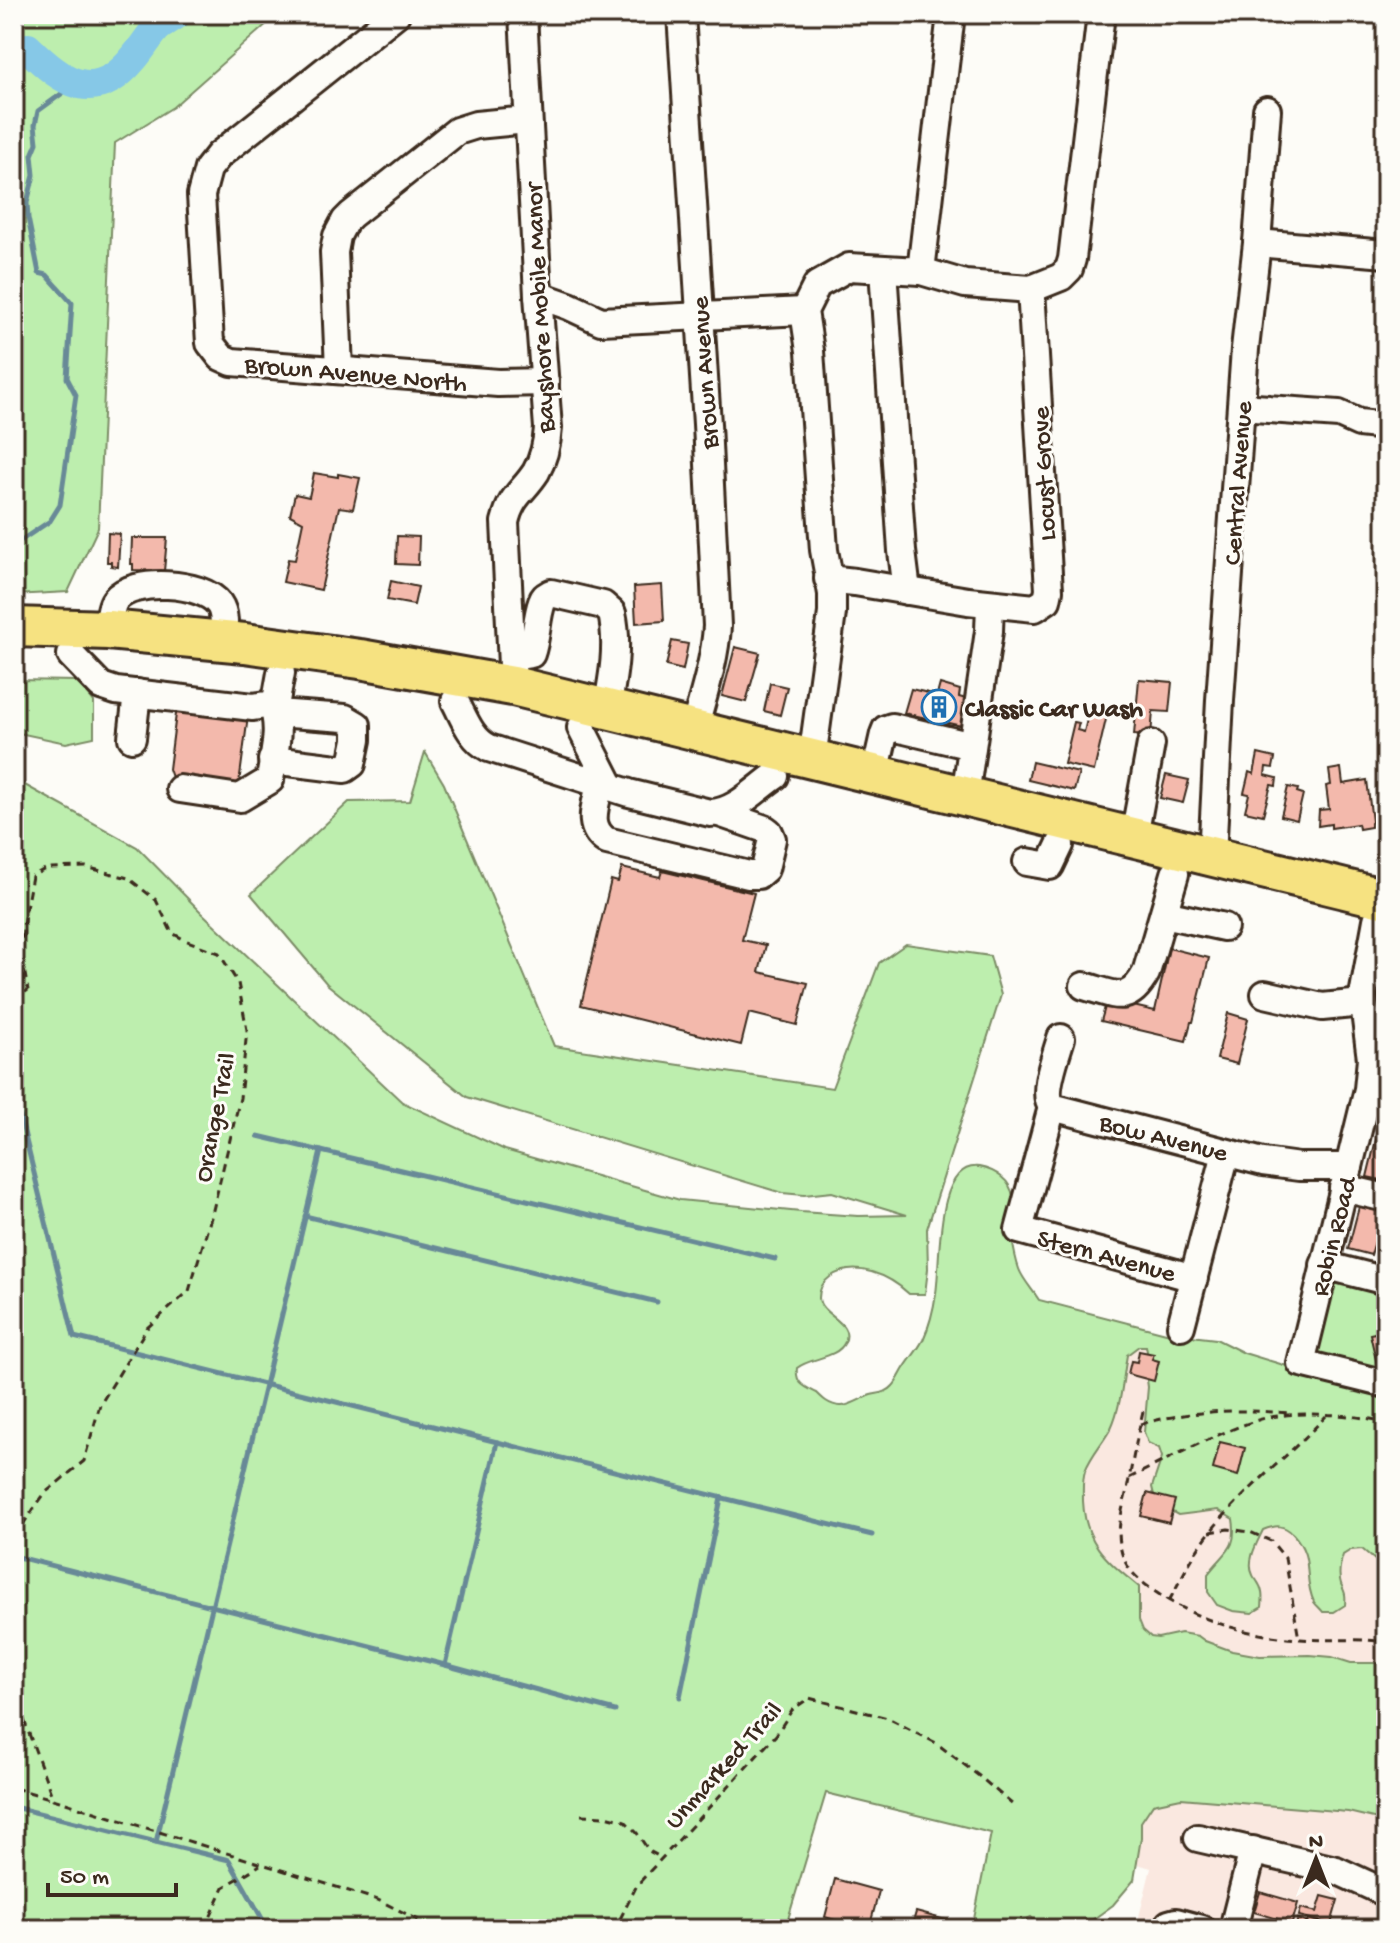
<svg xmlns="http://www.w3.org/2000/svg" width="1400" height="1943" font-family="'Gochi Hand',sans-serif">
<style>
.built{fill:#fae8e0}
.green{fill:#bdeeae;stroke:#7c8c66;stroke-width:2}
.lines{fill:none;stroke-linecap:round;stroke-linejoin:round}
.stream{stroke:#688997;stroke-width:5}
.river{stroke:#86c8e7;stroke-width:30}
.building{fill:#f3b9ac;stroke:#3b2a1e;stroke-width:2}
.minor-casing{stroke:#3b2a1e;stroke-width:32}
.highway-casing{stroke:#3b2a1e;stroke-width:44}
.path{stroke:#3b2a1e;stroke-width:3;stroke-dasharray:8 6;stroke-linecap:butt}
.minor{stroke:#fdfcf7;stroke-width:26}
.highway{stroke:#f6e281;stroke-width:38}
.labels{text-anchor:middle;stroke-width:6;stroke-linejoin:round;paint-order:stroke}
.street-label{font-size:26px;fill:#3b2a1e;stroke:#fdfcf7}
.poi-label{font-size:26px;font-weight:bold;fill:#3b2a1e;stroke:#fdfcf7;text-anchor:start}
</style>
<rect width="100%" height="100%" fill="#fdfcf7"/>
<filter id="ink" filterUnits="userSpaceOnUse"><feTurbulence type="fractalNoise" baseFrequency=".0125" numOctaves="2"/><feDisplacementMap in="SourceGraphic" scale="16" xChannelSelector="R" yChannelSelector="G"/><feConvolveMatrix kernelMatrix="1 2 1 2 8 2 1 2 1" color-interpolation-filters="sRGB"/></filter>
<g filter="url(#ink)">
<g class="built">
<polygon points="1119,1334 1386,1402 1386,1798 1052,1601"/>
<polygon points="1149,1746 1386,1804 1386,1929 1136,1929 1151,1868 1120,1859"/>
</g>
<g class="green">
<polygon points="14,14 278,14 173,107 115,143 98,528 68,592 14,595"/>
<polygon points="14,680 78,681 94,702 94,737 66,743 14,732"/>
<path d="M425,752L444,784L554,1046L832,1088L879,963L906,944L990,956L1001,995L927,1229L928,1269L925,1294H909C889,1275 855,1260 830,1277C823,1282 819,1288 819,1298C820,1316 854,1321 845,1342C837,1359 811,1357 797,1368C795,1384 805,1387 817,1393C820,1396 823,1399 826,1401C844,1413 855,1400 871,1395C880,1393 887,1393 893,1386C897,1382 900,1375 903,1370C909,1360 918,1350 923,1340C929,1327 934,1307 936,1293C941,1265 934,1162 979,1167C995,1170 1011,1180 1013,1197C1014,1209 1008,1221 1011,1233C1013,1245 1015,1258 1019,1269C1023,1280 1033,1290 1039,1300L1166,1333L1216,1339L1244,1353L1287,1366L1386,1387V1563L1375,1560L1362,1549L1351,1550L1343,1555C1340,1564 1338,1575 1341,1584C1345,1593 1346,1594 1345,1605L1334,1612H1323C1321,1609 1316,1605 1314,1602C1302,1577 1315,1558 1293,1534C1283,1524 1276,1525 1263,1530C1257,1543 1246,1561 1253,1575C1254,1578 1256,1579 1257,1581C1263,1589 1263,1597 1262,1607L1252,1613L1233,1611L1217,1605L1208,1592V1574C1225,1551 1238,1550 1233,1519L1218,1510L1178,1515L1156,1503L1152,1487L1162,1457L1159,1448L1148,1443L1144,1432L1148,1387L1145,1365L1148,1357L1146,1346H1139L1127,1355C1123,1378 1121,1407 1111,1428C1103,1443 1091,1455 1085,1471C1082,1480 1083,1491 1083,1501C1085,1545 1108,1561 1139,1587V1620L1143,1630L1151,1637L1158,1638L1181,1633L1198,1636L1205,1641L1232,1651L1260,1656L1310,1655L1332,1657L1351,1663H1386V1821L1348,1812L1181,1798L1153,1804L1141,1822V1838L1134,1880L1113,1905L1081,1928L1043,1929L1031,1917L1005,1929L973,1924L991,1833L826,1793L785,1929H14V779L137,847L202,913L402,1102L505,1150L680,1200L801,1212L858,1216L907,1215L832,1192L804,1195L782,1193L467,1097L327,984L251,894L349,802L410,801Z"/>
<polygon points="1333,1280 1386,1292 1386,1376 1314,1355"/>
</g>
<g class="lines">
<g class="stream">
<polyline points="14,545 50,521 60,505 76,395 67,378 72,303 47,275 39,273 28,218 27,203 34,175 32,155 37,143 35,125 38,111 75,84"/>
<polyline points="14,1091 74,1337 872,1535"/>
<polyline points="258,1136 775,1259"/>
<polyline points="305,1216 657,1302"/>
<polyline points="14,1556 445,1665 615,1711"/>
<polyline points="445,1665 497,1442"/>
<polyline points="680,1697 721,1498"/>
<polyline points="14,1807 229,1860 268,1929"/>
<polyline points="156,1842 321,1151"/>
</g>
<path class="river" d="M28,48C63,83 95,105 133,59C141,50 148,38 156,29C162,23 170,19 177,14"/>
</g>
<g class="building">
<polygon points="314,473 338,477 338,474 360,478 353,509 339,507 321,590 283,582 288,559 295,560 303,522 290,515 295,494 309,497"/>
<polygon points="108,533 120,534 118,567 111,566 111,562 107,562"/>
<polygon points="397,536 419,537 418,565 396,564"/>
<polygon points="132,538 167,538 164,571 133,570 133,564 131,564"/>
<polygon points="391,581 418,587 414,605 387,600"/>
<polygon points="662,585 664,621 636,623 634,587"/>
<polygon points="672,641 688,644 683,670 666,666"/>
<polygon points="735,647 760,653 746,702 722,696"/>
<polygon points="1139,679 1172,682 1169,712 1153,711 1151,736 1134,735"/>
<polygon points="770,683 787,687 780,715 764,711"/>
<polygon points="940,684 960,690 959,697 973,701 966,727 904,713 911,689 937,695"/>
<polygon points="177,706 248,716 238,791 174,783 169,769"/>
<polygon points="1089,711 1107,715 1094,771 1064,764 1074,722 1079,723 1077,730 1084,732"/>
<polygon points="1258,754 1275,758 1273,768 1266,767 1265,775 1277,778 1276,786 1271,785 1263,815 1245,811 1249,794 1244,793 1249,772 1254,774"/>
<polygon points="1032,762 1079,773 1074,791 1028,780"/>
<polygon points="1341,768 1343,784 1367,780 1372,822 1371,823 1371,827 1359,829 1358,824 1331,828 1331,824 1318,826 1319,810 1329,809 1326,786 1331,785 1329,770"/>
<polygon points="1166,775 1189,780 1183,803 1160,798"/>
<polygon points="1288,787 1298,789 1297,792 1303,794 1297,820 1281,816"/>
<polygon points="622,868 660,877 662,871 754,893 742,940 766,945 759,972 808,983 797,1025 749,1013 741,1045 581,1005 611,880 618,882"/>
<polygon points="1169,948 1209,958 1193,1022 1191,1022 1186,1041 1101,1021 1107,1000 1155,1011"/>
<polygon points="1228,1013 1248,1019 1237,1064 1217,1059"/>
<polygon points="1380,1123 1386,1124 1386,1181 1367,1177"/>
<polygon points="1360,1203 1384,1210 1371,1255 1348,1249"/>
<polygon points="1380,1295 1386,1295 1386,1334 1382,1334"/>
<polygon points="1380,1332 1386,1358 1386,1372 1379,1373 1370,1334"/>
<polygon points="1139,1351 1154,1354 1152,1359 1159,1361 1154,1381 1128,1374 1131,1361 1137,1362"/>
<polygon points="1220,1442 1245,1448 1238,1476 1213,1469"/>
<polygon points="1147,1493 1175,1500 1169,1523 1141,1516"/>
<polygon points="835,1879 879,1891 869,1929 856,1929 847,1927 848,1924 825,1917"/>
<polygon points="1260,1892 1298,1903 1292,1923 1254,1912"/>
<polygon points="1322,1896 1338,1900 1331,1924 1299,1916 1301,1908 1317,1912"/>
<polygon points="916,1912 957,1923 956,1929 911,1929"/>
<polygon points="1298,1919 1306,1922 1307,1925 1308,1919 1333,1926 1332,1929 1294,1929"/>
</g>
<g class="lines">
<g class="minor-casing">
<g id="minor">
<polyline points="396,14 219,155 208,169 201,195 210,343 221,357 232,362 498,383 545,382"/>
<path d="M681,14L707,424L717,626C715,661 703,696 694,730"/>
<polyline points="1257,243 1386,254"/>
<polyline points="883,269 902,551 907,591"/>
<polyline points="921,271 951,14"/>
<polyline points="538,295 569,306 601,321 804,311"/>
<polyline points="339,370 334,252 337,236 345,221 351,215 457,131 476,125 528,120"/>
<polyline points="1241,407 1339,414 1359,423 1386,426"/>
<polyline points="828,579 855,582 968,601 1035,608 1047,600 1049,590 1031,289"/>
<path d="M108,630C110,621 110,607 115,600C133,577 203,582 219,604C226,614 224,629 223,641"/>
<polyline points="71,655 101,686 116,691 253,707 273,704 276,701 281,673"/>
<path d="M513,657L531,654C537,637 536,618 542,602C544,596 546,596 551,593L603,605L612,613C619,645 613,677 607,709"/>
<path d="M513,686L505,522C511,496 523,492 536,472C544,458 547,443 548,428L538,295L523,14"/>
<path d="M455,701C464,718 471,739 489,748L629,793L710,813C734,813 756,789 775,776"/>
<polyline points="581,728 611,787"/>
<polyline points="132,738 137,693"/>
<polyline points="812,759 832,613 832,594 824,550 810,351 804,311 817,285 849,267 921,271 965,284 1031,289 1061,277 1069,269 1072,259 1101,14"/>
<polyline points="272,760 345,769 352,764 357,740 357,725 345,718 276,713"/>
<polyline points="875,774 884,734 886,729 892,727 972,746"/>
<path d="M600,784C596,805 585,827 607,841L749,875H758L765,869L772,839L769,832L765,829L719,813"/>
<path d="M180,789L240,798L270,780C273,757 283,726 271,704"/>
<polyline points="965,796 989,631 990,604"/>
<polyline points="1134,837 1151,744"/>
<polyline points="1212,857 1220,700 1245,349 1257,243 1267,110"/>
<polyline points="1027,862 1050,866 1060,845"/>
<polyline points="1164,914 1224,927"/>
<polyline points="1377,920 1363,996 1371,1059 1368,1089 1301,1363 1386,1384"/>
<path d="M1084,986C1115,994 1128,1006 1146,973L1175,874"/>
<polyline points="1265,994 1322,1007 1363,1003"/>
<path d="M1061,1038C1056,1056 1041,1093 1052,1107L1263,1162L1299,1167H1349"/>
<polyline points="1052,1107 1019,1230 1194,1278"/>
<polyline points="1343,1188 1386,1198"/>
<polyline points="1324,1265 1386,1281"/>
<polyline points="1181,1326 1226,1153"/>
<polyline points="1198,1838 1336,1870 1386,1893"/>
<polyline points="1166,1929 1169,1924 1176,1922 1202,1929"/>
<polyline points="1233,1929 1253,1850"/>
</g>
</g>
<g class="highway-casing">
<polyline id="highway" points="14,627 108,630 245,643 360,659 513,686 1386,899"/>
</g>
<g class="path">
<polyline points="14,26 27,14"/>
<polyline points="14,1001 28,990 21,953 24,919 32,876 47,868 86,867 128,878 156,900 172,933 185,940 219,953 238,983 247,1030 240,1098 212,1214 189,1291 147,1328 100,1405 84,1461 45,1493 14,1537"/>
<path d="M1143,1411C1137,1437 1132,1463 1127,1490C1123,1507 1117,1526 1120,1544C1123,1570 1141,1582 1160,1595C1202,1622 1251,1636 1300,1639C1329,1641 1357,1638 1386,1642"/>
<path d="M1140,1424C1195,1410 1234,1409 1290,1413"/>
<path d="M1129,1478C1169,1459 1216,1433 1258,1420C1291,1410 1352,1414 1386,1422"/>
<polyline points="1210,1532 1228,1529 1250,1532 1271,1541 1285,1558 1299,1639"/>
<path d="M1169,1601C1182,1577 1194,1552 1211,1531C1245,1489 1289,1456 1326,1416"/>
<polyline points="14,1679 16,1698 53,1799 378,1900 437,1929"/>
<polyline points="14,1788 53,1799"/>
<polyline points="581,1815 606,1816 625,1821 637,1833 649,1851 662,1858"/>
<polyline points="205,1929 224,1887 260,1865"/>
<polyline points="610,1929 621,1917 637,1885 776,1735 792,1710 809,1698 888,1718 936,1743 979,1776 1013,1805"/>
</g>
<use href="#minor" class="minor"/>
<use href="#highway" class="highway"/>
</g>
</g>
<defs>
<g id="building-ring" transform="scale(1.8)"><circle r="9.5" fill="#fdfcf7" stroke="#1f6fb2" stroke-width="1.5"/><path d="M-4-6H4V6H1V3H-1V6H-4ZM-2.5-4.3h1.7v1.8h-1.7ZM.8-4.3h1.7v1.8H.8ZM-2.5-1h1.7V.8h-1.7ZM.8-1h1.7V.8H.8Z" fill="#1f6fb2"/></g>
</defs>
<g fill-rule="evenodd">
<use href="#building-ring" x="939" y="707"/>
</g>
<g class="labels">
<g class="street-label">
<text transform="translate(538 308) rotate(-93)" y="9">Bayshore Mobile Manor</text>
<text transform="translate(356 372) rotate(5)" y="9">Brown Avenue North</text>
<text transform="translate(703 373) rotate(-94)" y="9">Brown Avenue</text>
<text transform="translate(1042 474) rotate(-93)" y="9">Locust Grove</text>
<text transform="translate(1236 483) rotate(-86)" y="9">Central Avenue</text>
<text transform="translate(213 1117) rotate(-79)" y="9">Orange Trail</text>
<text transform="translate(1164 1136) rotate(14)" y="9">Bow Avenue</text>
<text transform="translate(1332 1236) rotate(-76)" y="9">Robin Road</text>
<text transform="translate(1107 1254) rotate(15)" y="9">Stern Avenue</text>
<text transform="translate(722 1764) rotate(-48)" y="9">Unmarked Trail</text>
</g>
<g class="poi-label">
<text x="965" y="716">Classic Car Wash</text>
</g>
</g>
<rect width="1400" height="1943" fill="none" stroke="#fdfcf7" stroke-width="48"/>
<rect x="24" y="24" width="1352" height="1895" fill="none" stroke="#3b2a1e" stroke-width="3" filter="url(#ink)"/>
<g transform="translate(1316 1859)" stroke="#fdfcf7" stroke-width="6" paint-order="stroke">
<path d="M0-6L14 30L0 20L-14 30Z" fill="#3b2a1e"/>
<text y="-12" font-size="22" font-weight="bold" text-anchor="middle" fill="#3b2a1e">N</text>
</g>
<path d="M48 1883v12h128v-12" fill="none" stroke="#3b2a1e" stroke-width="4"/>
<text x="60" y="1883" font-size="24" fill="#3b2a1e" stroke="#fdfcf7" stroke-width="6" paint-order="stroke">50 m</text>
</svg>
